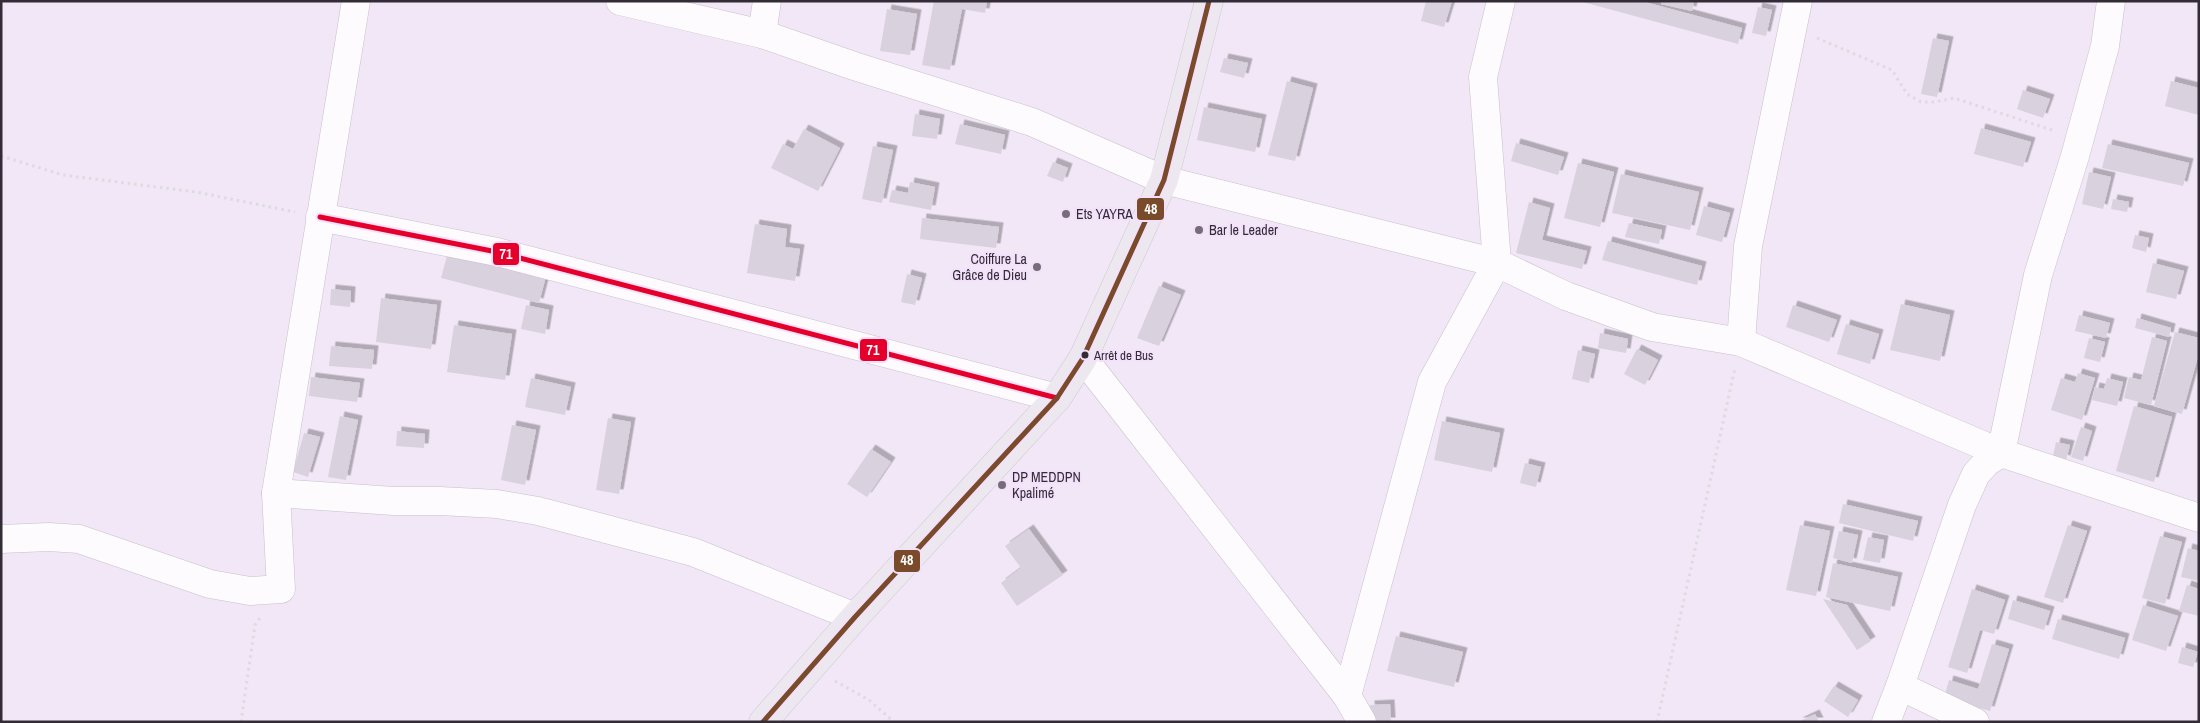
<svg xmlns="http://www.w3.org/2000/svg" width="2200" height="723" font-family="'Archivo Narrow',sans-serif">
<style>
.building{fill:#d9d1dd;filter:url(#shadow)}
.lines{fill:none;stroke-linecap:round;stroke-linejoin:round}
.minor-casing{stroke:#c8c0cc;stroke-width:29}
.major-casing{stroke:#cdc8d0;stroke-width:29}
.path{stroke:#dddbdf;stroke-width:3;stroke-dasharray:2.5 4;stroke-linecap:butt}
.minor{stroke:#fdfbfe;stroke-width:28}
.major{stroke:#ede8f0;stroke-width:28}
.bus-1-casing{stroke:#f3e1fc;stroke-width:9}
.bus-2-casing{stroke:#f3e1fc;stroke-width:9}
.bus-1{stroke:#e4002b;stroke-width:5}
.bus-2{stroke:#7a4b2a;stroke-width:5}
.poi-dot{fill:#766d79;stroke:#f3e1fc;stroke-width:2}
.bus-dot{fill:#332c36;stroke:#f3e1fc;stroke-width:2}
.labels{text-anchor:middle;stroke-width:4;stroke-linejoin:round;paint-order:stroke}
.bus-label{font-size:13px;fill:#332c36;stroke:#f3e1fc;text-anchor:start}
.poi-label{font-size:14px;fill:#332c36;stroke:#f3e1fc;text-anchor:start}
.line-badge{stroke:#f3e1fc;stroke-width:2}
.badge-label{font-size:14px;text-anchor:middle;font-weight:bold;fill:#fff}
</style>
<defs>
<filter id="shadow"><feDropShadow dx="4.5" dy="-4.5" stdDeviation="0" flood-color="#0004"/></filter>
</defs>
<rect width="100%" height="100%" fill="#f1e7f6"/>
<g class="building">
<polygon points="934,1 987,1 985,13 962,9 950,70 922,65"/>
<polygon points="1426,1 1452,1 1444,27 1421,21"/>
<polygon points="1579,1 1641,1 1742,28 1738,44"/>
<polygon points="1661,1 1694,1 1692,11 1661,4"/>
<polygon points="1758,7 1772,10 1766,36 1752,33"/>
<polygon points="887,9 917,14 910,55 880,51"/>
<polygon points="1933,38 1949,41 1937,97 1921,94"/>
<polygon points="1224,58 1248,63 1244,78 1220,72"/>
<polygon points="1287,81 1313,88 1295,161 1268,155"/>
<polygon points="2171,81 2199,88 2199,115 2165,106"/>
<polygon points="2023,90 2050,99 2043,118 2017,109"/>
<polygon points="1204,107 1262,119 1255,152 1197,140"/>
<polygon points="915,114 940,119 937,139 912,136"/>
<polygon points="960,124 1005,135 1001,154 955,144"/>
<polygon points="1981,128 2031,142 2023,167 1974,154"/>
<polygon points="804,129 840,148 818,191 771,168 783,144 793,149"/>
<polygon points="1516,143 1564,157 1558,175 1511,161"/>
<polygon points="2108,144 2189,163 2183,186 2102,168"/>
<polygon points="873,146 893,150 882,203 862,199"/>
<polygon points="1053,162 1068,168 1063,182 1047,176"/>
<polygon points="1578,163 1614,172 1600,227 1564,218"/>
<polygon points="2089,172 2111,177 2103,209 2082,204"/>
<polygon points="1621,174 1699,192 1690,230 1612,213"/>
<polygon points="910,182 935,187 931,210 889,202 892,190 908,193"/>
<polygon points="2113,199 2129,202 2127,212 2111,209"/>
<polygon points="1529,202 1550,208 1542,240 1587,251 1582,269 1516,253"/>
<polygon points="1704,206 1730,213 1722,242 1696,235"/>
<polygon points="922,218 999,227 996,248 920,239"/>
<polygon points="1629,223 1662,230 1659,244 1625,237"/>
<polygon points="755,224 787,229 785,247 800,249 795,281 747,273"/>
<polygon points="2135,235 2149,238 2146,252 2132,248"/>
<polygon points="1608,241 1702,266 1697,285 1602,260"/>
<polygon points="448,252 546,276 539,303 441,278"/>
<polygon points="2153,263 2184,271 2176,299 2146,292"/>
<polygon points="907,274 922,278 915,305 901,302"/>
<polygon points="1159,286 1181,295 1159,346 1137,338"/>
<polygon points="331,289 351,291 350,307 330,305"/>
<polygon points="381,298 437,305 431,349 376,342"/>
<polygon points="1901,304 1950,315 1940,361 1890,350"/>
<polygon points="526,305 549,310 545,334 521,329"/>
<polygon points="1793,305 1837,320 1829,342 1786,327"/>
<polygon points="2079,315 2110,323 2106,338 2075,331"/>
<polygon points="2137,318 2171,328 2169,337 2135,328"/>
<polygon points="1846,324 1879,334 1870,364 1837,354"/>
<polygon points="454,325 512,334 505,380 447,372"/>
<polygon points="2175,332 2199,338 2199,353 2182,414 2154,406"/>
<polygon points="1600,333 1628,339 1626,353 1598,348"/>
<polygon points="2152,337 2167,341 2151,405 2124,398 2129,377 2141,380"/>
<polygon points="2089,338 2105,342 2100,362 2084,358"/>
<polygon points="331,346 374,350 372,369 329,366"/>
<polygon points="1637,349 1658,360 1645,385 1624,374"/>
<polygon points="1578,350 1595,354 1589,383 1572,379"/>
<polygon points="2078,373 2095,378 2082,420 2051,410 2061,378 2075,382"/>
<polygon points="311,377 360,383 357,402 309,396"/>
<polygon points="531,378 571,387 565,415 525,407"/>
<polygon points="2107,378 2123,382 2117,406 2092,400 2095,387 2104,389"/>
<polygon points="2134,406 2172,417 2154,482 2116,471"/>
<polygon points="340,416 358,420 346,480 328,477"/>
<polygon points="608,418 631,422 619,494 596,490"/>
<polygon points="1442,421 1500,433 1492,472 1434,460"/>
<polygon points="512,425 536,430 525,485 501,480"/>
<polygon points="2081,427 2092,431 2083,461 2071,457"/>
<polygon points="397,431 425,434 424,448 396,446"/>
<polygon points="304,433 320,437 308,477 293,472"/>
<polygon points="2056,442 2070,445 2066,460 2053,456"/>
<polygon points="871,449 891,462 867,497 847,484"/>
<polygon points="1525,463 1541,467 1536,487 1520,483"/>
<polygon points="1843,504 1918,521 1913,541 1839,523"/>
<polygon points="1800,525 1830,531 1816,596 1786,590"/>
<polygon points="2068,525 2087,531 2063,603 2044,597"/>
<polygon points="1029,529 1063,575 1017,606 1001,583 1021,568 1005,546"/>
<polygon points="1839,531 1858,535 1852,563 1833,558"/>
<polygon points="2160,536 2182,542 2165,604 2142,598"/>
<polygon points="1868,537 1884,540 1880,563 1863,560"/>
<polygon points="2188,548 2199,551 2199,581 2181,577"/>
<polygon points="1833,563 1898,577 1890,611 1826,597"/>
<polygon points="2187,585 2199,589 2199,616 2179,611"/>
<polygon points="1972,589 2005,600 1994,634 1980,630 1967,673 1948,667"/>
<polygon points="1823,599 1847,605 1871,641 1857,650"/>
<polygon points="2013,600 2050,611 2044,630 2008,619"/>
<polygon points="2143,605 2178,616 2166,651 2132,640"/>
<polygon points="2058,619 2125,638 2119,659 2052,639"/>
<polygon points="1396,636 1463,652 1454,687 1387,671"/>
<polygon points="1992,644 2009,649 1990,711 1944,698 1949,680 1978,689"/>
<polygon points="2182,647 2198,652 2193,667 2178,663"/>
<polygon points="1834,686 1858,700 1848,717 1824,701"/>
<polygon points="1390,704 1391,722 1371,722 1370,705"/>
<polygon points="1815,714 1819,722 1798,722"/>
</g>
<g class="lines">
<g class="minor-casing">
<g id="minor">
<polyline points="620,1 762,34 854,66 1032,122 1164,180 1497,263 1566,296 1652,327 1741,342 2001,453 2199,518"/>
<polyline points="762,34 767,1"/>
<polyline points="320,217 497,252 1057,398"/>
<polyline points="1741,342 1748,246 1798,1"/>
<polyline points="1083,358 1347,696 1362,722"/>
<polyline points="276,493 394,501 440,501 497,504 538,511 693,552 855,617"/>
<polyline points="1,539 49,537 79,539 210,584 250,591 281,589 276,493 356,1"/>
<polyline points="1900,686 1975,722"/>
<polyline points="1347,696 1432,382 1497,263 1483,77 1501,1"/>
<polyline points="1886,722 1900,686 1962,505 1976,474 1987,462 2001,453 2038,275 2075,156 2105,46 2111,1"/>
</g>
</g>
<g class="major-casing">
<polyline id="major" points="763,722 855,617 1057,398 1083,358 1164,180 1209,1"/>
</g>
<g class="path">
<polyline points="1817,38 1892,70 1907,94 1921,102 1935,102 1954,98 2055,131"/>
<polyline points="1,156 63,175 196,192 295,212"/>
<polyline points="835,681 869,700 894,722"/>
<polyline points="241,722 255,625 260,618"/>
<polyline points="1657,722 1735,368"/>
</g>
<use href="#minor" class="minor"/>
<use href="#major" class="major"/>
<g class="bus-1-casing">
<polyline id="bus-1" points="320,217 497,252 1057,398"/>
</g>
<g class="bus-2-casing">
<polyline id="bus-2" points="763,722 855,617 1057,398 1083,358 1164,180 1209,1"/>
</g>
<use href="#bus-1" class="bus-1"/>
<use href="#bus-2" class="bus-2"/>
</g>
<g class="poi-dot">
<circle cx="1066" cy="214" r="5"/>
<circle cx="1199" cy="230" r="5"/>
<circle cx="1037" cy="267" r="5"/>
<circle cx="1002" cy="485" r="5"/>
</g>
<circle class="bus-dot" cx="1085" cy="355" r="4.5"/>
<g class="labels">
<g class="bus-label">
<text x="1094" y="360">Arrêt de Bus</text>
</g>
<g class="poi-label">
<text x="1076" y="219">Ets YAYRA</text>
<text x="1209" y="235">Bar le Leader</text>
<text x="1027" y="264" text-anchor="end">Coiffure La<tspan x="1027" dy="16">Grâce de Dieu</tspan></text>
<text x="1012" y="482">DP MEDDPN<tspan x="1012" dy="16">Kpalimé</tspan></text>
</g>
</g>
<g class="line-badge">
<rect x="1136" y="197" width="29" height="24" rx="5" fill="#7a4b2a"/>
<rect x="492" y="242" width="28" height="24" rx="5" fill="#e4002b"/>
<rect x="859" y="338" width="29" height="24" rx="5" fill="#e4002b"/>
<rect x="893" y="549" width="28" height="24" rx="5" fill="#7a4b2a"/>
</g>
<g class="badge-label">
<text x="1151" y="214">48</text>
<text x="506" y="259">71</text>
<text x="873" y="355">71</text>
<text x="907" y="565">48</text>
</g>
<rect width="2200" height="723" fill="none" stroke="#332c36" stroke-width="5"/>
</svg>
